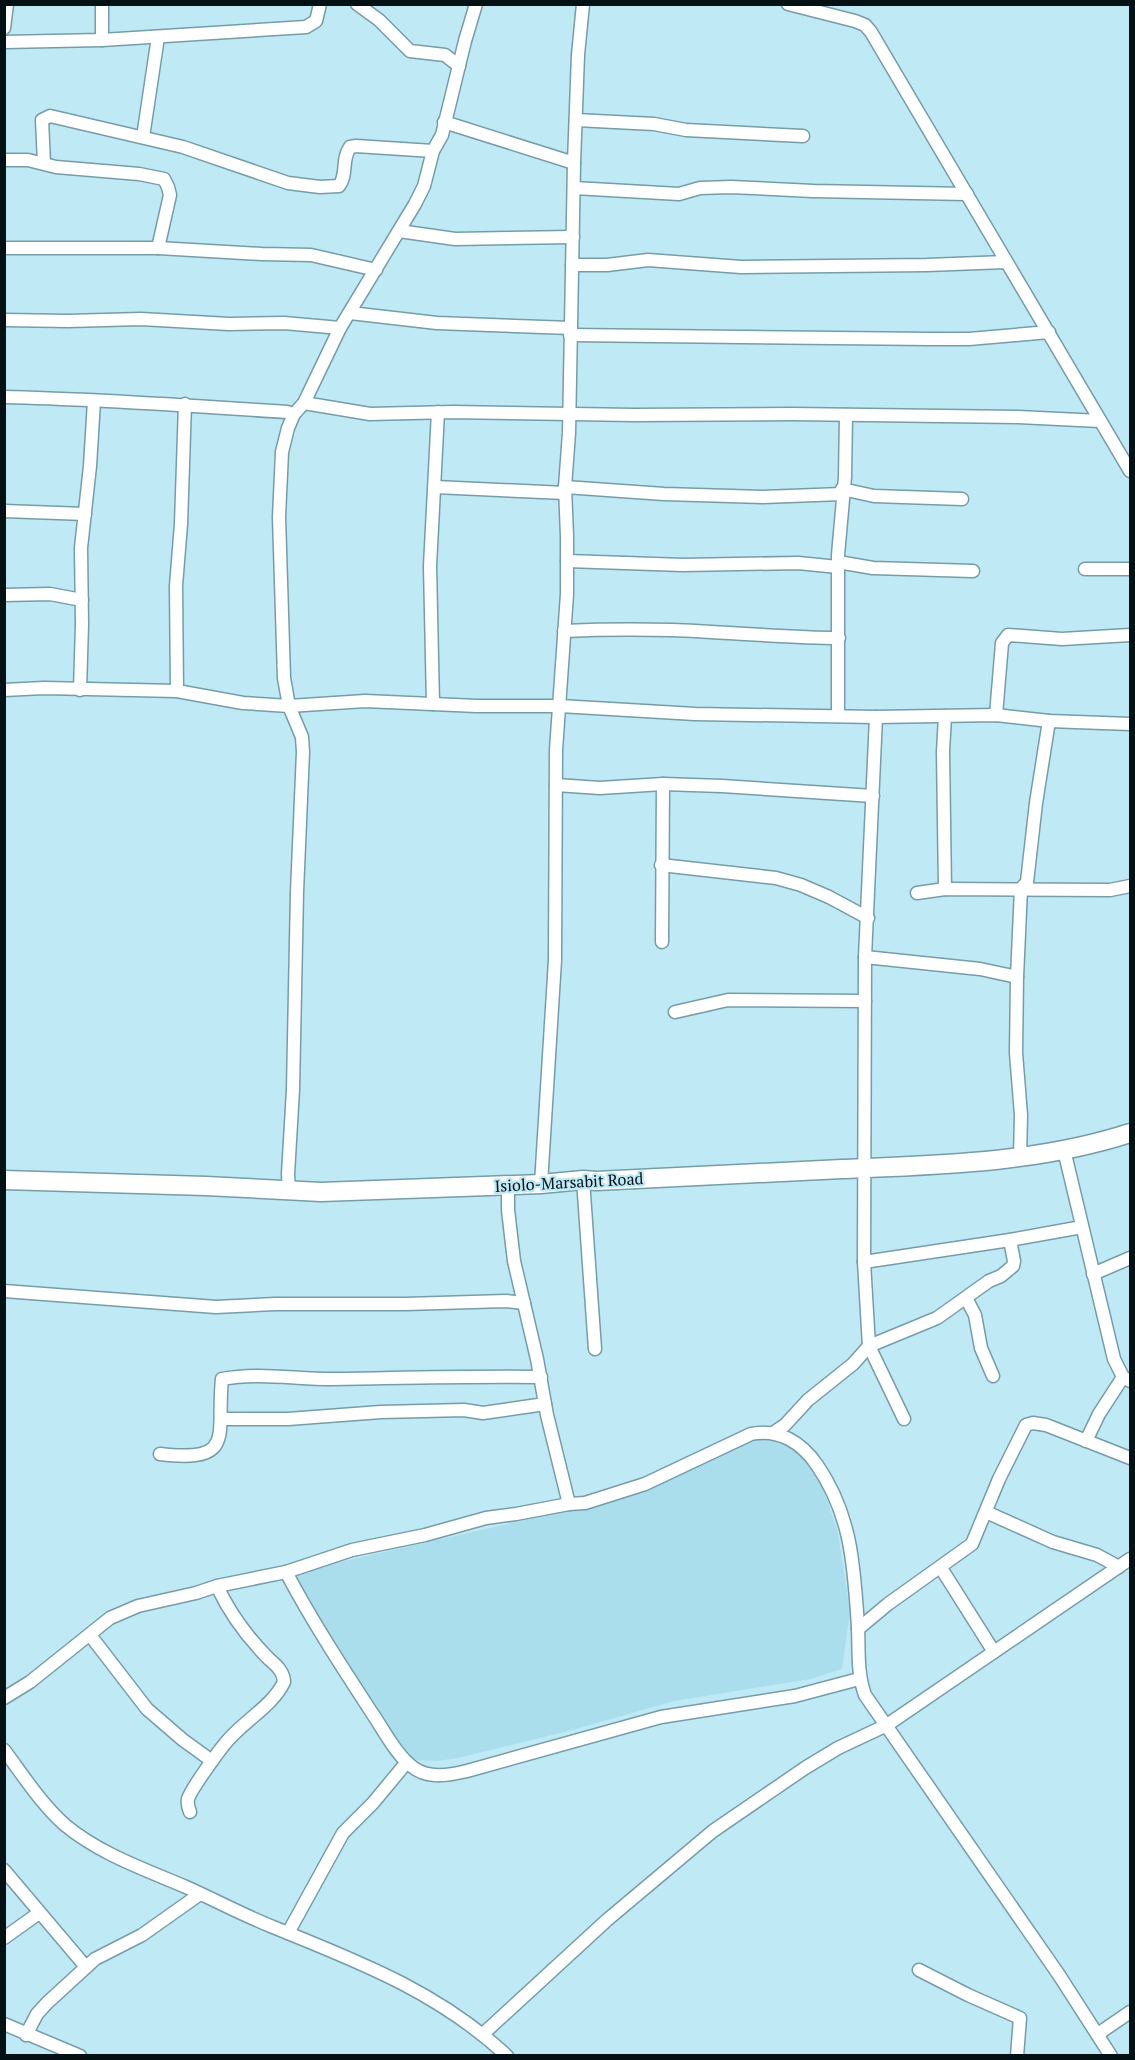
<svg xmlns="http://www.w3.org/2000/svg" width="1135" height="2060" font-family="'PT Serif',serif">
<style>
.built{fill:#abdeed}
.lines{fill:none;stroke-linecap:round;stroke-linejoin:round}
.minor-casing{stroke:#759da8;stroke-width:15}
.highway-casing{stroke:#759da8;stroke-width:21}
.minor{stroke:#fff;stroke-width:12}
.highway{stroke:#fff;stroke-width:18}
.labels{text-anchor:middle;stroke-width:4.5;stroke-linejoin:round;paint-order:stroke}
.street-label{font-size:16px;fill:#031014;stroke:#bfe9f5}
</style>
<rect width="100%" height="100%" fill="#bfe9f5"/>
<polygon class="built" points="772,1429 794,1448 821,1482 838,1533 850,1612 842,1669 811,1679 674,1701 569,1731 458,1758 437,1761 414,1760 390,1732 295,1576 309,1569 609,1501"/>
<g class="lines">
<g class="minor-casing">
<g id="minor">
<polyline points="357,4 379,20 410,51 445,55 459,66"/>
<polyline points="788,4 855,21 865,25 871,32 1130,471"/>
<polyline points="4,28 7,4"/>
<polyline points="102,40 102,4"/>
<polyline points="4,42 102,40 306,27 316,21 320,4"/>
<polyline points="576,120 654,124 686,130 803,136"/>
<polyline points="444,122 574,163"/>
<polyline points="143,137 158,37"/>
<polyline points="4,160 28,160 56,167 139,174 164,179 168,187 170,195 158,248"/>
<path d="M44,163L42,120L50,116L183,147L288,183L320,187L339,186C348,174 341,160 350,147L356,146L433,151"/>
<polyline points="574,188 679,194 700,188 731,187 813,191 967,194"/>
<polyline points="399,231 455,239 573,237"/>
<polyline points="4,248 158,248 262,254 311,255 376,270"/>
<polyline points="572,265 607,265 648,260 741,267 927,265 1006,262"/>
<polyline points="350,313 437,323 571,328"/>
<polyline points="4,320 68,321 141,319 229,324 284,323 340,328"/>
<polyline points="570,335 931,339 969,339 1049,332"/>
<path d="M4,397C99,399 193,406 287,412L294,414"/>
<polyline points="304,403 370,414 453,412 634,415 791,414 1018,417 1100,421"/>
<polyline points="435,487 565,493"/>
<polyline points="565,487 664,494 763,497 842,494"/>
<polyline points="842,489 874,496 962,499"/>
<polyline points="4,511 85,514"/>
<polyline points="567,561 683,565 798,563 838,567"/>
<polyline points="838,562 873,568 973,571"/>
<polyline points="1085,569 1130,569"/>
<polyline points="4,595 50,594 82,600"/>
<path d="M564,631C613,629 662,629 711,632C754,634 796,638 839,638"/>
<polyline points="4,690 44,688 177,691 243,703 289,706 365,701 477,706 560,706 695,714 876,717 996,715 1049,721 1130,724"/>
<polyline points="80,690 82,624 81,548 90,466 94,401"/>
<polyline points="177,691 176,586 181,524 185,404"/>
<polyline points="433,704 430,566 438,412"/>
<polyline points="996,715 1002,643 1008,635 1062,639 1130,635"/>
<polyline points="838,716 838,555 845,477 846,415"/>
<polyline points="945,716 943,752 945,889"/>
<polyline points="876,717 865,957 864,1262 869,1346 904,1419"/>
<polyline points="556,785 600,788 663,784 722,786 873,796"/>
<polyline points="661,865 776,878 801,885 829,897 868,918"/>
<polyline points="917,893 945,889 1110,890 1130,886"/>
<polyline points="662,942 663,784"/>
<polyline points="865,957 980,969 1017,977"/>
<polyline points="675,1012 728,1000 865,1001"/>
<polyline points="1064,1150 1114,1359 1123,1377 1130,1381"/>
<polyline points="1020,1157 1021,1115 1016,1053 1017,977 1021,889 1027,882 1036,803 1049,721"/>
<polyline points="583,1180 595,1349"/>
<polyline points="541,1184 555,960 556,750 567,594 567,536 565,487 569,433 574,163 578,55 583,4"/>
<polyline points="508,1186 508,1210 514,1261 537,1359 547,1415 569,1504"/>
<polyline points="289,1190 288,1174 293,1090 297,892 303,752 302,737 289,706 284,678 279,517 282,452 288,428 294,414 304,403 340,328 415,204 424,186 433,151 442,135 465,41 476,4"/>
<polyline points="864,1262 1010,1240 1082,1227"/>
<polyline points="1093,1274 1130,1258"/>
<polyline points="4,1291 216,1307 275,1304 406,1304 506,1301 524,1303"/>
<polyline points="966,1298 975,1315 981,1348 993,1376"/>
<polyline points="222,1419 288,1419 381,1412 464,1410 483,1413 545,1404"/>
<polyline points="773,1433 785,1425 808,1400 853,1364 869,1346 937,1318 989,1281 1001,1276 1013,1266 1014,1261 1010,1240"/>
<polyline points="1086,1441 1099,1414 1123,1377"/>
<path d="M160,1454C237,1463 216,1435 222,1379C258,1372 295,1379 331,1379C401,1378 471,1376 541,1377"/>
<polyline points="986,1512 1053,1542 1097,1555 1119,1567"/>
<polyline points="941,1568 994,1652"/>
<path d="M286,1572C312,1621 342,1667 372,1713C383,1729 398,1758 414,1768C429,1779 450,1775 467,1771L661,1717L795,1696L859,1679"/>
<polyline points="858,1629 888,1604 972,1544 999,1479 1026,1425 1033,1423 1046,1425 1130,1458"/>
<polyline points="90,1635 147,1709 183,1740 212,1761"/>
<path d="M4,1698L30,1682L110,1618L138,1606L196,1593L217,1586L286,1572L352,1550L425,1535L486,1518L516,1514L569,1504L585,1503L645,1484L751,1434C779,1428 802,1443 817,1465C852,1516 854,1567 858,1627C859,1651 857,1673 865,1695L1059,1975L1111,2056"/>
<path d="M4,1750C23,1775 41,1804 65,1825C100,1854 144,1869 186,1887C215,1900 243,1915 273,1927C357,1961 439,1992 507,2056"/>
<path d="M190,1812C188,1807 187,1804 188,1799C191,1789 222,1746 230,1738C247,1719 273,1705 284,1682C284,1672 276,1665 269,1659C247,1637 230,1614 217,1586"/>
<polyline points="4,1870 86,1967"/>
<polyline points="288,1933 343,1833 373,1803 407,1762"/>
<polyline points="4,1938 39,1913"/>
<polyline points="919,1970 968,1995 1020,2018 1017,2056"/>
<polyline points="4,2024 80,2056"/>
<polyline points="483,2034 607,1920 713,1831 805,1768 838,1748 887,1725 1130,1559"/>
<polyline points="1098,2034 1130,2012"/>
<polyline points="26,2035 37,2014 47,2003 95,1959 142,1935 200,1894"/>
</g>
</g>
<g class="highway-casing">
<path id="highway" d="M4,1180L206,1186L321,1192L541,1184L583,1180L596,1181C678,1177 760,1173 842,1169C938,1165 1038,1163 1130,1133"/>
</g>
<use href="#minor" class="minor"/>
<use href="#highway" class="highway"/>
</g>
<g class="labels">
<g class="street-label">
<text transform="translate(569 1182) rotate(-3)" y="6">Isiolo-Marsabit Road</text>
</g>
</g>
<rect width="1135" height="2060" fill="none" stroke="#031014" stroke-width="12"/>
</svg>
